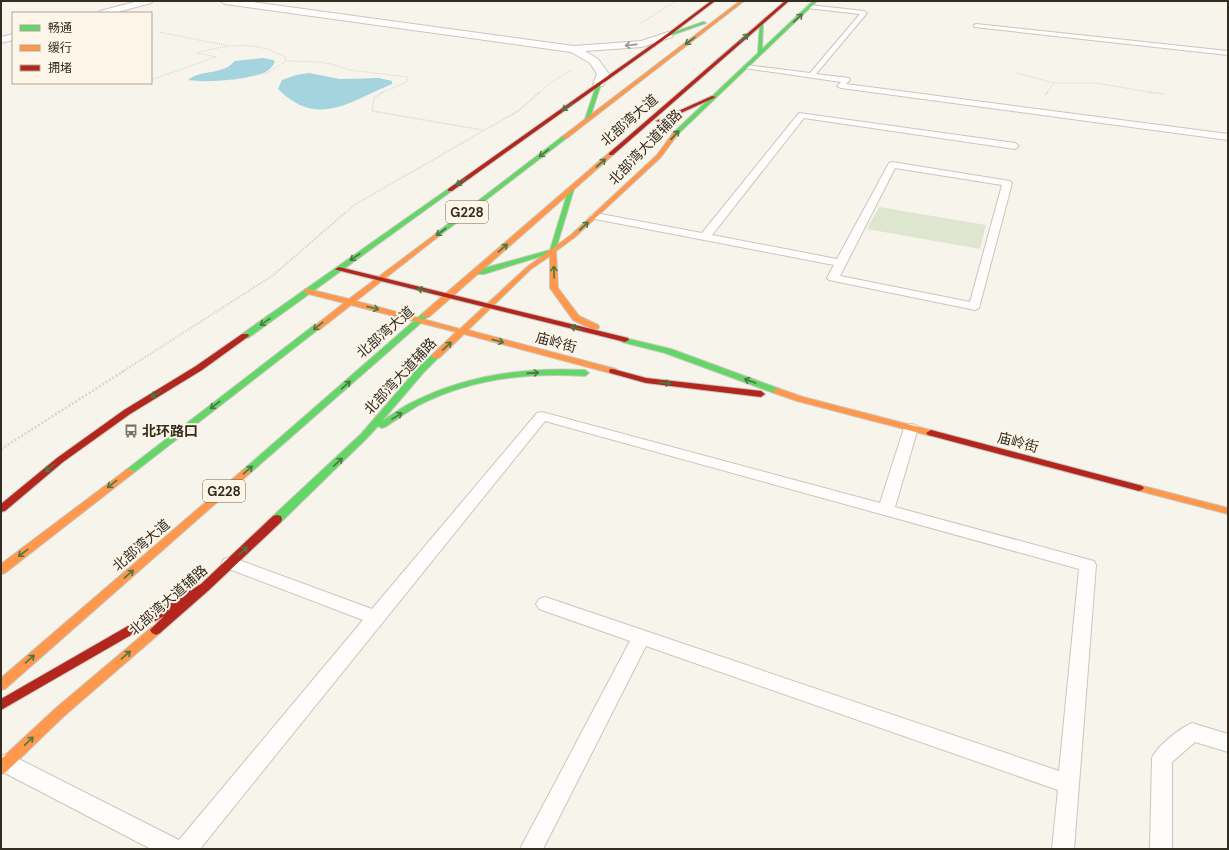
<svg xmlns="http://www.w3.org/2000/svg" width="1229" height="850" font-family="'DM Sans','Noto Sans SC',sans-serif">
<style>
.green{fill:#dee6d0}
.water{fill:#a4d4dd}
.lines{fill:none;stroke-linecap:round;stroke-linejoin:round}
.lane-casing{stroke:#cac6bd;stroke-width:2}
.street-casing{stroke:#cac6bd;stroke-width:2}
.fast-casing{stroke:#cac6bd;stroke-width:2}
.slow-casing{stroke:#cac6bd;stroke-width:2}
.jam-casing{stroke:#cac6bd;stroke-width:2}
.path-far3{stroke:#d6d5d2;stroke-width:1;stroke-dasharray:1 1;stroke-linecap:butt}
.path-far2{stroke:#d6d5d2;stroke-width:1.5;stroke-dasharray:1 1;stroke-linecap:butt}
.path-far1{stroke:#d6d5d2;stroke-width:2;stroke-dasharray:1.5 1.5;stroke-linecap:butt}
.path{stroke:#d6d5d2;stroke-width:2.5;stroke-dasharray:2 2;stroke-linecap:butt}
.lane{fill:#fefdfc;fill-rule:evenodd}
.street{fill:#fefdfc;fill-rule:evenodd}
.fast{fill:#63d668;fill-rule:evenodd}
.slow{fill:#ff974d;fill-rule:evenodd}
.jam{fill:#b3261e;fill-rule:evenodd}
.oneway{stroke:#497840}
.oneway2{stroke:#98948e}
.labels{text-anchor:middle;stroke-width:4;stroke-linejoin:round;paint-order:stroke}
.shield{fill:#fcf5e8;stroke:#6f685c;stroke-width:1}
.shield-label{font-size:13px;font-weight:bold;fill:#332c20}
.street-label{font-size:14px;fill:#332c20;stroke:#fcf5e8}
.poi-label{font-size:14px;font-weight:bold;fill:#332c20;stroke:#fcf5e8;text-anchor:start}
</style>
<rect width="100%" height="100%" fill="#f7f4ec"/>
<polygon class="green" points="879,207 986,225 980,249 867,229"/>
<g class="water">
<path d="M263,58L273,60L275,62C272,67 269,71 263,73C246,80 206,83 188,80C201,69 221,76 235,61Z"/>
<path d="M309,73L340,79L379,78L392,81V84C350,101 318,129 278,89L282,80L296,75Z"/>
</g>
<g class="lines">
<g class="lane-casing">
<g id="lane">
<polygon points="809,5 864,11 867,13 816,74 849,78 850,80 846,84 1228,134 1228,140 841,88 837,86 841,82 744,68 744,66 746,65 810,73 860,14 807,8 807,6"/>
<polygon points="976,24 1228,51 1228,55 974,27 974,25"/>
<path d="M799,113L1015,143L1019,146L1015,149L804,118L712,235L837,259L889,163L892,162L1010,181L1012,183L979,308L975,310L829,280L827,278L834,265L595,219L590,216L595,213L702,233ZM895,168L1002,185L970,302L840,276Z"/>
<polygon points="542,412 880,503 904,428 906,425 911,424 916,425 918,428 895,507 1094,561 1096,565 1074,849 1052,849 1058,790 646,646 543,849 520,849 630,641 539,609 536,604 539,599 545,597 551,599 1059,771 1079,569 545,421 200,849 151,849 1,771 1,756 6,754 13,756 179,840 363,620 224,567 222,563 224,559 230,557 236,559 372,609 537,413"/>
<path d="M1192,723L1228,734V752L1195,742L1172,762V849H1150L1152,758C1157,746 1180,728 1192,723Z"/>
</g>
</g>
<g class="street-casing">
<g id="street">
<polygon points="138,1 153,1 151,3 114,13 98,13 100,11"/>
<polygon points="220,1 245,1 574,46 641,41 668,32 673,35 672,37 642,47 585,51 598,59 609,74 603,86 595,86 593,84 597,74 590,63 571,52 225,4"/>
<polygon points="13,34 13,40 1,43 1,37"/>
</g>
</g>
<g class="fast-casing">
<g id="fast">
<polygon points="813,1 817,1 677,135 673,135 673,133 758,53 760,23 763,24 762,49"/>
<polygon points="703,22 706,23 669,36 666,35"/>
<polygon points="597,83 601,84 589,121 584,122"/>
<polygon points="563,136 568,137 439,236 435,236 435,234"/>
<polygon points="569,188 574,189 555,252 484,274 478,274 478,270 550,250"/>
<polygon points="448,189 453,190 248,338 242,338 241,336 242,334"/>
<polygon points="423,313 426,313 430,315 249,474 243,474 241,472 243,470"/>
<polygon points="313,326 319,326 320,328 132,474 126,474 124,472 126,470"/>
<polygon points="622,338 625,338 671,349 780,389 781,391 780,393 774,393 665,353 622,342 621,340"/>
<path d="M433,354H439L440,356L424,372L382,421C392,415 402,407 413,402C466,375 526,367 585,370L589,373L585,376C528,372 470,379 419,405C407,412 396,420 385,427L382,428L378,426L367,438L281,522H273L272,519L273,516L361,434L418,368Z"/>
</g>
</g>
<g class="slow-casing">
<g id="slow">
<polygon points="740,1 744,1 567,138 563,138 563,136"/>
<polygon points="673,133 678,134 661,157 575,237 556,251 558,288 579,316 598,325 599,327 598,329 592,329 573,320 550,288 550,256 531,269 468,330 616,369 617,371 616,373 610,373 464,334 439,358 433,358 432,356 433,354 456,332 351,305 319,330 313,330 312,328 344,303 305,293 305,289 308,289 349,299 437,233 439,234 439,236 356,301 460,329 527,267 571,235 657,155"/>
<polygon points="609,153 614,154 429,317 423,317 423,313"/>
<polygon points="777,388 803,397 934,431 936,433 931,436 797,401 774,393 773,391"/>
<polygon points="129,469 132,470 134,472 132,474 5,573 1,574 1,564 126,470"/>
<polygon points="246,469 249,470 251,472 249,474 5,689 1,690 1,678 243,470"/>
<polygon points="1139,485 1228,508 1228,514 1136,490 1134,488 1136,486"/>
<polygon points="156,625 160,627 162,630 160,633 64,716 6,772 1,774 1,759 56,708 152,627"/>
</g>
</g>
<g class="jam-casing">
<g id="jam">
<polygon points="711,1 715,1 669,36 452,191 448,191 448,189 667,34"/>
<polygon points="785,1 789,1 613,155 609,155 609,153"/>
<polygon points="712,96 716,97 661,122 656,121"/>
<polygon points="339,267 628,338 629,340 625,342 337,270 335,269"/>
<polygon points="242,334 248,334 249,336 202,370 130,414 63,462 5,511 1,512 1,504 57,458 124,410 196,366"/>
<polygon points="610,369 613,369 646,378 761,391 765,394 761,397 646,383 610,373 609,371"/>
<polygon points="931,430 1139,485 1142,486 1144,488 1142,490 1139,491 928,435 926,433"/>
<polygon points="277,515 281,516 282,519 281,522 209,590 160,633 156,635 152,633 150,630 164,616 1,710 1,699 201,584 273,516"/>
</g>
</g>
<g class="path-far3">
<polyline points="641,23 676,1"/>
<path d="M158,32C182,36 204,42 228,45"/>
<polyline points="286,61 318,62 331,64 349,70 408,77 407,82 381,93"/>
<polyline points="1017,73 1054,83"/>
<path d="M151,80L216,57L197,53C227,44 257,41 285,57L286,61L267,73L231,80"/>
<polyline points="539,93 550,83 571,70"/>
<polyline points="1047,93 1054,83 1096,83 1155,93"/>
</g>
<g class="path-far2">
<polyline points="383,92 374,98 372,111 483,130"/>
<polyline points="1149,92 1164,94"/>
<polyline points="1045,95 1048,92"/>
<polyline points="345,213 356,204 518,111 540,92"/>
</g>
<polyline class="path-far1" points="122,372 272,276 346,212"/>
<polyline class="path" points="1,449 124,371"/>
<use href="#lane" class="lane"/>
<use href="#street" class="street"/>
<use href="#fast" class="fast"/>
<use href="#slow" class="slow"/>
<use href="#jam" class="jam"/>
</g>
<defs><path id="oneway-shaft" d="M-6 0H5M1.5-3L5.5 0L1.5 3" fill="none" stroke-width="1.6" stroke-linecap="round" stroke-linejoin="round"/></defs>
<g class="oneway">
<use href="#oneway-shaft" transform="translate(798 18) rotate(-44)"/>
<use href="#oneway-shaft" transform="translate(744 38) rotate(-41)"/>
<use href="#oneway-shaft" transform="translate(690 41) rotate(143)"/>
<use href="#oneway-shaft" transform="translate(567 107) rotate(145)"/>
<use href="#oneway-shaft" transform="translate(675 135) rotate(-47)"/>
<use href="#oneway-shaft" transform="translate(544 153) rotate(142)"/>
<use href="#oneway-shaft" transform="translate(601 163) rotate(-41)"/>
<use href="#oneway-shaft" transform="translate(461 182) rotate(145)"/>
<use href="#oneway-shaft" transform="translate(584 226) rotate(-43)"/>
<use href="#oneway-shaft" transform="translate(441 232) rotate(143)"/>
<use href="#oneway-shaft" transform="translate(503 248) rotate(-41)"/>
<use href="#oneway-shaft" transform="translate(355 257) rotate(145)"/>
<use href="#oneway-shaft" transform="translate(554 272) rotate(-91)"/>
<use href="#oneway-shaft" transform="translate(423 290) rotate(-166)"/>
<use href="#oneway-shaft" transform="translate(373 308) rotate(14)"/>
<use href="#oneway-shaft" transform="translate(265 322) rotate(145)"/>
<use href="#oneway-shaft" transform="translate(318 326) rotate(142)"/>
<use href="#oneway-shaft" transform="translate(576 328) rotate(-166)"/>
<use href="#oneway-shaft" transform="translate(498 341) rotate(15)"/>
<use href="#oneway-shaft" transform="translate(447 346) rotate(-43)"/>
<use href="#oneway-shaft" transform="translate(533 373) rotate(-4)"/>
<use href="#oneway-shaft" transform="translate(750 381) rotate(-160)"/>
<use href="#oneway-shaft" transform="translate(665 383) rotate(7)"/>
<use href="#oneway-shaft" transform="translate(346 385) rotate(-41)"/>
<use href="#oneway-shaft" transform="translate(156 394) rotate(149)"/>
<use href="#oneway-shaft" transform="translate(215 405) rotate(142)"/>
<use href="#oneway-shaft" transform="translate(397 416) rotate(-32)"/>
<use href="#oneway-shaft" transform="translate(338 462) rotate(-43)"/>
<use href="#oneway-shaft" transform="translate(50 468) rotate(140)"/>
<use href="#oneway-shaft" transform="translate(248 470) rotate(-41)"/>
<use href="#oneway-shaft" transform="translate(112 484) rotate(142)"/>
<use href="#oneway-shaft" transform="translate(243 551) rotate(-43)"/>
<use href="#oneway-shaft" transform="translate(23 553) rotate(143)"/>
<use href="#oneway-shaft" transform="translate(129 574) rotate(-41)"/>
<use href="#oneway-shaft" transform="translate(126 655) rotate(-41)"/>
<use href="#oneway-shaft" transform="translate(30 659) rotate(-41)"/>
<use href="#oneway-shaft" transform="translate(29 741) rotate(-43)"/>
</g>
<use class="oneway2" href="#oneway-shaft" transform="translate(631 45) rotate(174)"/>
<defs>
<g id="bus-bare" transform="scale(1.08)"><path d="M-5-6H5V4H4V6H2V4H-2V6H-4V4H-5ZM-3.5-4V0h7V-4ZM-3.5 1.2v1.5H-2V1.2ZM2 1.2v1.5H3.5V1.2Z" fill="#787267" stroke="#fcf5e8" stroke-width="2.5" paint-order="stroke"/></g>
</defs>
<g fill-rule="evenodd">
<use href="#bus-bare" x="131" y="431"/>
</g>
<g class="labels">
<g class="shield">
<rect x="446" y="201" width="42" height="22" rx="3"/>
<rect x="203" y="480" width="42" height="22" rx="3"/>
</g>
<g class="shield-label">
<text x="467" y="217">G228</text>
<text x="224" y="496">G228</text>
</g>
<g class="street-label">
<text transform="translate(629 120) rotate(-41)" y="5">北部湾大道</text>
<text transform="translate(645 147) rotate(-46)" y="5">北部湾大道辅路</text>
<text transform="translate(385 332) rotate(-41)" y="5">北部湾大道</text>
<text transform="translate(556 342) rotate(15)" y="5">庙岭街</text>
<text transform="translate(400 376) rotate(-47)" y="5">北部湾大道辅路</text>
<text transform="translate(1018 442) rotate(15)" y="5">庙岭街</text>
<text transform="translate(141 545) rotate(-41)" y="5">北部湾大道</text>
<text transform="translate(168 600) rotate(-41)" y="5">北部湾大道辅路</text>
</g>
<g class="poi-label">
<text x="142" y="436">北环路口</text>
</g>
</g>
<rect width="1229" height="850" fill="none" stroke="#332c20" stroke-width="4"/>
<rect x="12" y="12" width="140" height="72" fill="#fcf5e8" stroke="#aca598"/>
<rect x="20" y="25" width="20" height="6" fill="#63d668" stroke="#aca598"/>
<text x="48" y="32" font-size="12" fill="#332c20">畅通</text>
<rect x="20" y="45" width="20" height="6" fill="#ff974d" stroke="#aca598"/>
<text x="48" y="52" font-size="12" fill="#332c20">缓行</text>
<rect x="20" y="65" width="20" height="6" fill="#b3261e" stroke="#aca598"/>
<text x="48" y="72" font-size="12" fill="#332c20">拥堵</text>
</svg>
